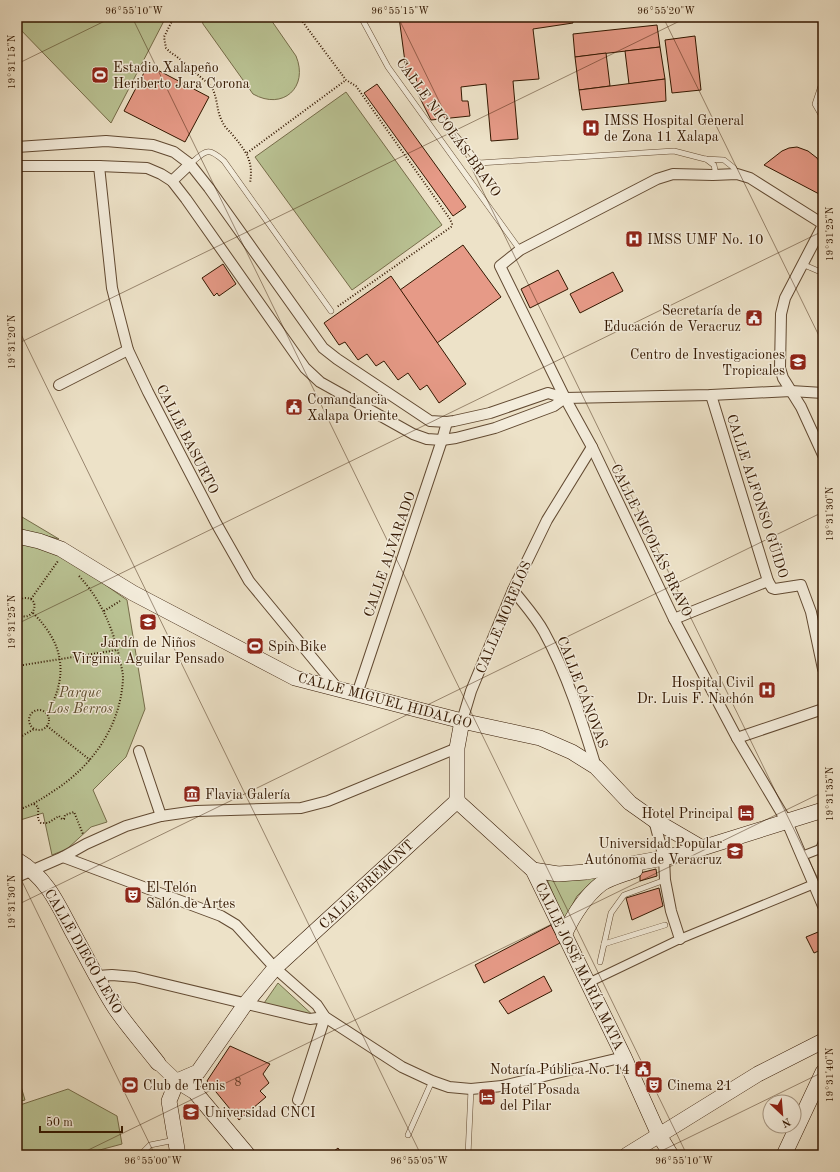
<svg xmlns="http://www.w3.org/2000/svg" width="840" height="1172" font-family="'Old Standard TT',serif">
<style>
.green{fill:#bac394;stroke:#766d4a}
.building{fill:#e69a87;stroke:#331700}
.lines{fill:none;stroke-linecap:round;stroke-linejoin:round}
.service-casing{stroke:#624a32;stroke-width:6}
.pedestrian-casing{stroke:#624a32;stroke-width:10}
.minor-casing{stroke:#624a32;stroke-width:12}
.tertiary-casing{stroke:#624a32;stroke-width:14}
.secondary-casing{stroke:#331700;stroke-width:16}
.path{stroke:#331700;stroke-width:2;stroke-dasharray:1 2;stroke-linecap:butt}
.service{stroke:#f3ecdb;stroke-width:5}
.pedestrian{stroke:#f3ecdb;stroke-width:8}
.minor{stroke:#f3ecdb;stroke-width:10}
.tertiary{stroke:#f3ecdb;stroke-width:13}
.secondary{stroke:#f3ecdb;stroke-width:15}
.ticks{fill:none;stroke:#331700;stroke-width:1;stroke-opacity:0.45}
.labels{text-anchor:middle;stroke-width:3;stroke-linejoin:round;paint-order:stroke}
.number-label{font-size:12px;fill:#603822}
.poi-label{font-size:14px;fill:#331700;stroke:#f3ecdb;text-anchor:start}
.street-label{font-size:14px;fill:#331700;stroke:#f3ecdb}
.park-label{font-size:14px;font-style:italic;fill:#5c4b2c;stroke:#f3ecdb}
.neatline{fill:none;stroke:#331700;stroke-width:1.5}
.ticks-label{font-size:10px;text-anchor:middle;fill:#331700}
</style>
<rect width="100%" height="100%" fill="#ede2c8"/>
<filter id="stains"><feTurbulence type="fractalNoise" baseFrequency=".005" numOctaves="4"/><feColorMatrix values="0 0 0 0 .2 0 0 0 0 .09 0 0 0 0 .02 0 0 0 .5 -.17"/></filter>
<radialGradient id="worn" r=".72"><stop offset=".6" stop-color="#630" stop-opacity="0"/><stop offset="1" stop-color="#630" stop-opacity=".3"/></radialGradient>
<g class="green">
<polygon points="17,17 166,17 111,123 17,26"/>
<path d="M201,17H269L296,56C309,87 283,111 253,94L203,24Z"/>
<polygon points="346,92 442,225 352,290 255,157"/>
<polygon points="17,514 59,539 17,529"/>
<polygon points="17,542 58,552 127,600 145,709 126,757 93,790 107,822 91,827 67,849 52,855 43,813 17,821"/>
<polygon points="599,875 577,896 564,920 546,877"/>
<polygon points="278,983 316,1018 262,1006"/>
<polygon points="17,1073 25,1100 17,1102"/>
<polygon points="68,1089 117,1116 122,1144 81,1155 17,1155 17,1106"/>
</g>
<g class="building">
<polygon points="399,17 572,17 573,23 533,29 539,79 513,81 518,139 491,141 486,84 461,87 462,101 468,101 470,116 431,120 418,94 416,76 407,77"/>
<polygon points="657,25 660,47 575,57 573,34"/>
<polygon points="695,36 701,90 672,93 665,40"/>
<polygon points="660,47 665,79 629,84 625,51"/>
<polygon points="606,53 610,86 579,90 575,57"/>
<polygon points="148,65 209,97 185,142 124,111"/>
<polygon points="665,79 666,101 582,110 579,90"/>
<polygon points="377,84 466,207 453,216 364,93"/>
<polygon points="797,147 808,151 817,158 823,167 823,190 821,195 764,165 782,151 789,148"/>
<polygon points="463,245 501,297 437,343 400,290"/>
<polygon points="223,264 236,284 219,296 217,293 214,296 202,278"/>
<polygon points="558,270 568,289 530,308 521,289"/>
<polygon points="613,272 623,291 580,313 570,294"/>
<polygon points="391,276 466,384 439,403 427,385 420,390 408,373 398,380 384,361 376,366 367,354 358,360 345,342 339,345 324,323"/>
<polygon points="656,869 657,876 640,881 640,873"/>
<polygon points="659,888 663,906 632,920 626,898"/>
<polygon points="551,925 560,943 484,983 475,965"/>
<polygon points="823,930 823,949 814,953 806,937"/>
<polygon points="544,976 552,991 508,1014 499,1001"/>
<polygon points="230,1046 270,1064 263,1074 269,1083 260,1091 266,1097 239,1120 207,1081"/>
<polygon points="338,1148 343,1155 329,1155"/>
</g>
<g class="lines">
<g class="service-casing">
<g id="service">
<polyline points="361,17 388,67 520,250"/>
<polyline points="817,17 823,19"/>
<polyline points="823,85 821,86 815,104 823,118"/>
<polyline points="442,119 479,163 674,151 705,159 724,160 734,168 737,174"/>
<polyline points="706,159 714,165 715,170 713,175"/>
<path d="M190,164C206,151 207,146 224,161L331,311"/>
<polyline points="802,264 823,273"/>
<polyline points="604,944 665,925"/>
<polyline points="600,962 611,913 624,895 665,880"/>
<polyline points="408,1135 432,1081"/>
<polyline points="140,1155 150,1145 175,1140"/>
<polyline points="468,1155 471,1089"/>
</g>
</g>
<g class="pedestrian-casing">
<g id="pedestrian">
<polyline points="819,811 823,820"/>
<polyline points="802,856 820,849 823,842"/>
<polyline points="588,983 680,939 814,884"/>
</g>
</g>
<g class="minor-casing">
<g id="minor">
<polyline points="17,147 106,141 153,145 174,152 190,164 209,188 323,348 337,359 430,421 447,422 454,421 490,413 548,393 565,398 711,395 791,391 823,393"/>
<polyline points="17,166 99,166 147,168 161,174 172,181 186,199 305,368 320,382 413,434 427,439 442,440 456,438 495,428 554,406 565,398"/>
<polyline points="99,166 112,288 128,350 148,392 216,523 249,581 338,689"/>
<polyline points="172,181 190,164"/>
<polyline points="823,224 750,178 737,174 713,175 673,174 657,179 520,250 500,266 565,398 592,447 674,619 737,738 787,822 823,906"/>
<polyline points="823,225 785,298 781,314 780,368 783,378 801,407 823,455"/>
<polyline points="59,385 128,350"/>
<polyline points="711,395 768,581 772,588 775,589 801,585 811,612 823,669"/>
<path d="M513,590C523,603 536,617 544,632C567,674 582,721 596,767"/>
<polyline points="674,619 768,581"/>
<polyline points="357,694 442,440 447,422"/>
<polyline points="462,721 471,691 513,590 547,520 592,447"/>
<polyline points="737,738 823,709"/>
<polyline points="139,751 161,816"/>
<polyline points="654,820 664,858 665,880 671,911 680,939"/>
<polyline points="63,857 221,916 236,925 275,968 317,1005 325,1017 402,1067 432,1081 449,1087 471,1089 502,1086 624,1057"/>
<polyline points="17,877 63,857 86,844 126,826 161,816 196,811 301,808 328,801 457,748"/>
<polyline points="97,976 112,975 135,977 310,1019 325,1017 298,1100"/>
</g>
</g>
<g class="tertiary-casing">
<polyline id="tertiary" points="158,1063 177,1081"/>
</g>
<g class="secondary-casing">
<g id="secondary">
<polyline points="17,536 39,541 61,549 133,593 295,678 462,721 540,738 572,752 596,767 630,803 654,820 702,848"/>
<polyline points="457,801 533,870 624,1057 659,1135 671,1155"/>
<polyline points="457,801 457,748 462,721"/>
<path d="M17,860C46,877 57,902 72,931C86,956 99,983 115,1008C128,1027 144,1045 158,1063"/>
<polyline points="533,870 558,874 586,872 664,858 702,848 823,810"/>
<path d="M564,935C573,916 584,897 601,884C609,878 625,874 635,870"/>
<polyline points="177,1081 198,1072 246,1003 275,968 457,801"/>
<polyline points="177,1081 195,1092 248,1155"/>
<polyline points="177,1081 169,1101 178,1155"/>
<polyline points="627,1155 758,1074 823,1041"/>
<polyline points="784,1155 823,1072"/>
</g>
</g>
<g class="path">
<path d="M174,17L164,37L166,48L170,52L176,56L211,86C218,97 216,110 222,121C224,126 228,130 231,133C245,150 254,160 250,183"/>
<polyline points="299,17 346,80 356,86 450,219 452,224 451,227 337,307"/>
<polyline points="247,153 346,80"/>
<polyline points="31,599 58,561"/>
<path d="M17,602L23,598C45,596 31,628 17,612"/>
<polyline points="104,611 120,601"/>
<path d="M33,613C64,644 69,675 47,714"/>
<polyline points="17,666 117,650"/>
<circle cx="39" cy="720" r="10"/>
<polyline points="47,726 90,760"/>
<polyline points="17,739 34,729"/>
<path d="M34,804L38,807C39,812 36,819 41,823H48L59,816L62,819H64L65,815L74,812L83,834"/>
<path d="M17,810C31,806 40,800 52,792C92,767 121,726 123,678C123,672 121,666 120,660C113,628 101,600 79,576"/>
</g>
<use href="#service" class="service"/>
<use href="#pedestrian" class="pedestrian"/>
<use href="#minor" class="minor"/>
<use href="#tertiary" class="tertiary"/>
<use href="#secondary" class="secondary"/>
</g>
<path class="ticks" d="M132,17L687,1155M398,17L823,889M663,17L823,344M17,64L113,17M17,326L421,1155M17,344L688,17M17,624L823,231M17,871L155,1155M17,905L823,512M78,1155L823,792M653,1155L823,1072"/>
<defs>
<g id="stadium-square" transform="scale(0.9)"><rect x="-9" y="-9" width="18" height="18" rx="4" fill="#8f2418" stroke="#f3ecdb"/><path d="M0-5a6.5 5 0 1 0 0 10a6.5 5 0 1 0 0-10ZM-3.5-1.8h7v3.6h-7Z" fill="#fff"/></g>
<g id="hospital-square" transform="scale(0.9)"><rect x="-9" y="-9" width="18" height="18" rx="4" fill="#8f2418" stroke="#f3ecdb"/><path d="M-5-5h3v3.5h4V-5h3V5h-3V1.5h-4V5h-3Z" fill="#fff"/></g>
<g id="civic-square" transform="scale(0.9)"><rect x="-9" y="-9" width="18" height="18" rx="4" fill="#8f2418" stroke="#f3ecdb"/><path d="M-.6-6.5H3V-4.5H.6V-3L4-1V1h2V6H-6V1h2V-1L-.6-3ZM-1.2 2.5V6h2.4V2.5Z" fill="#fff"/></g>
<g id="university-square" transform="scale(0.9)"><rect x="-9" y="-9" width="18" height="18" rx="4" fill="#8f2418" stroke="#f3ecdb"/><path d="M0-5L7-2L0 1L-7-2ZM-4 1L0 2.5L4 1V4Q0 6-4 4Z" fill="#fff"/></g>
<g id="school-square" transform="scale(0.9)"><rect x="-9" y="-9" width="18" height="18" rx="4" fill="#8f2418" stroke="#f3ecdb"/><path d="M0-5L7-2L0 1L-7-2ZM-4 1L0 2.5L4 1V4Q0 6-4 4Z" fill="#fff"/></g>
<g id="museum-square" transform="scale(0.9)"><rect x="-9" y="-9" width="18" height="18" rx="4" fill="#8f2418" stroke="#f3ecdb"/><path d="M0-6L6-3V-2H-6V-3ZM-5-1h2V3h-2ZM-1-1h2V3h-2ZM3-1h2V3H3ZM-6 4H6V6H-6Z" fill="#fff"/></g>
<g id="hotel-square" transform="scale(0.9)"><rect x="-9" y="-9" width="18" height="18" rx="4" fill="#8f2418" stroke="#f3ecdb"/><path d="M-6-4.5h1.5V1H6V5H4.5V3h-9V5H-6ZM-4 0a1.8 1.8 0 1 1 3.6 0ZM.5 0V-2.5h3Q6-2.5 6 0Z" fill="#fff"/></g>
<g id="theatre-square" transform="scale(0.9)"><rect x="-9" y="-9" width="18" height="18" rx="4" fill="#8f2418" stroke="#f3ecdb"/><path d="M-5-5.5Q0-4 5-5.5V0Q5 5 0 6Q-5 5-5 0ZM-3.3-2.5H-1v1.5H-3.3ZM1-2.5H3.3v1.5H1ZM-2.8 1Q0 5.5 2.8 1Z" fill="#fff"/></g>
</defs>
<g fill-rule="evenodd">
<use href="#stadium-square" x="100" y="75"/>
<use href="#hospital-square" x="591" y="128"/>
<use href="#hospital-square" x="634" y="239"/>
<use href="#civic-square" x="754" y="318"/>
<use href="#university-square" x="798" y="362"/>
<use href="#civic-square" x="294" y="407"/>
<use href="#school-square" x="148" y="622"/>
<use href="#stadium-square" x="255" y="646"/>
<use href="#hospital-square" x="767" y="690"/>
<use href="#museum-square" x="192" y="794"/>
<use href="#hotel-square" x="746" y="813"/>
<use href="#university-square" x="735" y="851"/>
<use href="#theatre-square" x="133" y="895"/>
<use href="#civic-square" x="643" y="1069"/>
<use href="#stadium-square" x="130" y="1085"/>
<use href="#theatre-square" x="654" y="1085"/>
<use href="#hotel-square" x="487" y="1097"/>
<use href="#university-square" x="191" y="1112"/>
</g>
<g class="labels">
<g class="number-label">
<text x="238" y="1086">8</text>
</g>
<g class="poi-label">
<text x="113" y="72">Estadio Xalapeño<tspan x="113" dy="16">Heriberto Jara Corona</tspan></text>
<text x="604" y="125">IMSS Hospital General<tspan x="604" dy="16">de Zona 11 Xalapa</tspan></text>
<text x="647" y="244">IMSS UMF No. 10</text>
<text x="741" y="315" text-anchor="end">Secretaría de<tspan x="741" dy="16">Educación de Veracruz</tspan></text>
<text x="785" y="359" text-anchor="end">Centro de Investigaciones<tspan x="785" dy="16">Tropicales</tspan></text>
<text x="307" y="404">Comandancia<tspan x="307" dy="16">Xalapa Oriente</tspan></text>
<text x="148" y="647" text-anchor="middle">Jardín de Niños<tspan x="148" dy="16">Virginia Aguilar Pensado</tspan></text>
<text x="268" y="651">Spin Bike</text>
<text x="754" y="687" text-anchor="end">Hospital Civil<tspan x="754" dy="16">Dr. Luis F. Nachón</tspan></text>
<text x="205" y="799">Flavia Galería</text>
<text x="733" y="818" text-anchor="end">Hotel Principal</text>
<text x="722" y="848" text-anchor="end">Universidad Popular<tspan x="722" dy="16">Autónoma de Veracruz</tspan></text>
<text x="146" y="892">El Telón<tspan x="146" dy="16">Salón de Artes</tspan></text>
<text x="630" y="1074" text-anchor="end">Notaría Pública No. 14</text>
<text x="143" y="1090">Club de Tenis</text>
<text x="667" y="1090">Cinema 21</text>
<text x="500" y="1094">Hotel Posada<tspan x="500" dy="16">del Pilar</tspan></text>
<text x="204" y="1117">Universidad CNCI</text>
</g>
<g class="street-label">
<text transform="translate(449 127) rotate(54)" y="5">CALLE NICOLÁS BRAVO</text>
<text transform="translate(188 439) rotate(63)" y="5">CALLE BASURTO</text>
<text transform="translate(758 496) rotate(72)" y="5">CALLE ALFONSO GÜIDO</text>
<text transform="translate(652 540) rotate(64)" y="5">CALLE NICOLÁS BRAVO</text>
<text transform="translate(389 554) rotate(-71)" y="5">CALLE ALVARADO</text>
<text transform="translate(503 617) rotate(-67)" y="5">CALLE MORELOS</text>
<text transform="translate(583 692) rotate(69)" y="5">CALLE CÁNOVAS</text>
<text transform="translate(385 700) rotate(15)" y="5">CALLE MIGUEL HIDALGO</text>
<text transform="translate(366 884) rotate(-43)" y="5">CALLE BREMONT</text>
<text transform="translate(84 951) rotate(60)" y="5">CALLE DIEGO LEÑO</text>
<text transform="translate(580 966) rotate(64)" y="5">CALLE JOSÉ MARÍA MATA</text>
</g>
<g class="park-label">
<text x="80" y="697">Parque<tspan x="80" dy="16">Los Berros</tspan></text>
</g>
</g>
<rect width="840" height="1172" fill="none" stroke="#ede2c8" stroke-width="44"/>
<g transform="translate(782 1114) rotate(154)"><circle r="19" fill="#f3ecdb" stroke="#a69783"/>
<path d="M0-3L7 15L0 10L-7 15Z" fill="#8f2418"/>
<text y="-6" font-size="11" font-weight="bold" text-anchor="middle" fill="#331700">N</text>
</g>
<path d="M40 1126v6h82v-6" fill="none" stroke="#331700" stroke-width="2"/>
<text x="46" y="1126" font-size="12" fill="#331700" stroke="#f3ecdb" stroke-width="3" paint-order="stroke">50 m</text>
<rect x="22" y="22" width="796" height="1128" class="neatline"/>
<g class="ticks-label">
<text x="134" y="14">96°55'10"W</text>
<text x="400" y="14">96°55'15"W</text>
<text x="666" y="14">96°55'20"W</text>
<text transform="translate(11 62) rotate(-90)" y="4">19°31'15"N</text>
<text transform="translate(829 234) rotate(-90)" y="4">19°31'25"N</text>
<text transform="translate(11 342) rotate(-90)" y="4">19°31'20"N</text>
<text transform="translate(829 514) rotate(-90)" y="4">19°31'30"N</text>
<text transform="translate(11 622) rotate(-90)" y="4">19°31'25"N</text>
<text transform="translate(829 794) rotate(-90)" y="4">19°31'35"N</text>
<text transform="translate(11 902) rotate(-90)" y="4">19°31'30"N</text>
<text transform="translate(829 1075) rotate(-90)" y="4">19°31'40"N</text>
<text x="153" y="1164">96°55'00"W</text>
<text x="419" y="1164">96°55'05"W</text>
<text x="684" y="1164">96°55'10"W</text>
</g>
<rect width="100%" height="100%" filter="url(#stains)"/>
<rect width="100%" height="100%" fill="url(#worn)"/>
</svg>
